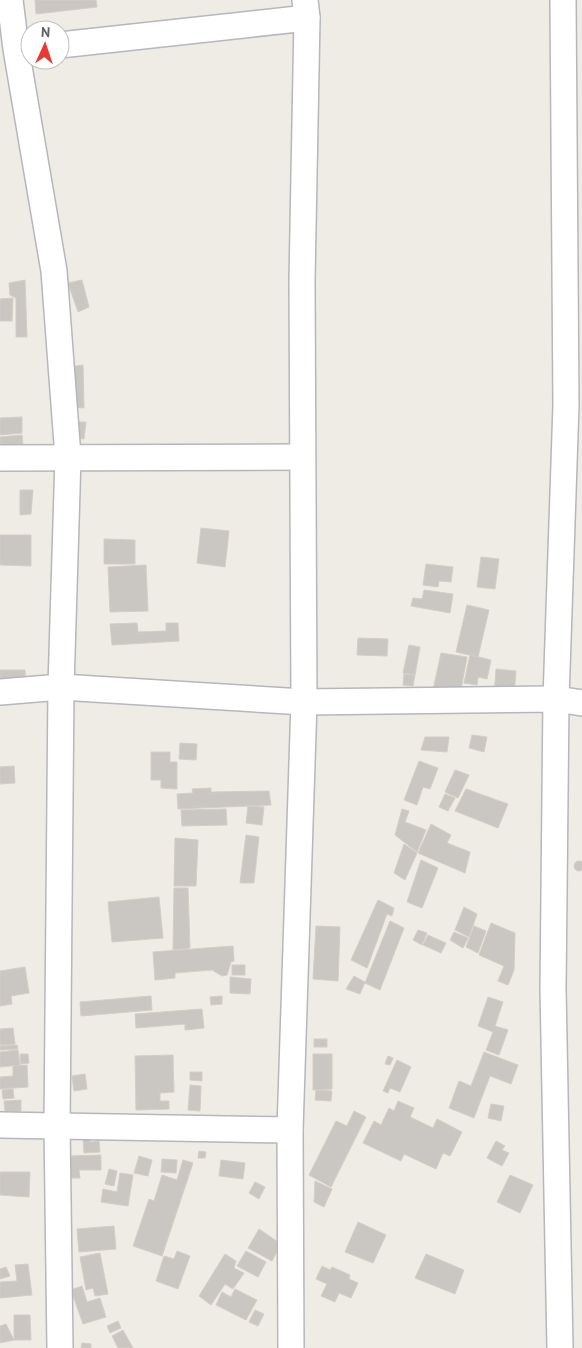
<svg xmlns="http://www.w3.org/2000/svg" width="582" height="1348" font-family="'PT Sans',sans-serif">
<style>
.building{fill:#cac7c2;stroke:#d4cec3}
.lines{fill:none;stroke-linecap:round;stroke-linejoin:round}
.street-casing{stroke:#b5b7bb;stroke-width:28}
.street{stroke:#fff;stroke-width:25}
</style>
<rect width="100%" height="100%" fill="#efece5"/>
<g class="building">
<polygon points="35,0 96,0 97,7 36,14"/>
<polygon points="25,280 27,337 16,337 16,298 10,295 9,283"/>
<polygon points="82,280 89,307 78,312 68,283"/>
<polygon points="13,298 12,321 0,321 0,299"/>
<polygon points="83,365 84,408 71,407 69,367"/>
<polygon points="22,417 22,433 0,435 0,418"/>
<polygon points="71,422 86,422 84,439 71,437"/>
<polygon points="22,435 23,445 0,447 0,437"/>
<polygon points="20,490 33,490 31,514 20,515"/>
<polygon points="201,528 229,531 225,567 197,563"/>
<polygon points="0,535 31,535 31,566 0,565"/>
<polygon points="104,539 135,540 135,564 104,564"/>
<polygon points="481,557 499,559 495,589 477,587"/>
<polygon points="426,564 453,567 451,582 439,581 438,587 423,585"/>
<polygon points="146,565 148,611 110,612 108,567"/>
<polygon points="424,590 453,594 450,613 411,606 413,598 422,599"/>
<polygon points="467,605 489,610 478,657 456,652"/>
<polygon points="137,623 138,632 166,631 166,623 178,623 179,641 112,645 110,624"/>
<polygon points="358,638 388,639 387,656 357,655"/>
<polygon points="409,645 420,647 415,675 403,673"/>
<polygon points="441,653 467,657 460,695 433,690"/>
<polygon points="470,655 491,660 487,679 478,677 477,685 464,683"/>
<polygon points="496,669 516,671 513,706 494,697"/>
<polygon points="0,670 25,670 26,687 0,687"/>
<polygon points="404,674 415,675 413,686 403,685"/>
<polygon points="472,735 487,737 484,752 469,748"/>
<polygon points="425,737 449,737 447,752 421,750"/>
<polygon points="180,743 197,744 196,760 179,759"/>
<polygon points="151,752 170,752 170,762 177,762 177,789 161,788 161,780 151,780"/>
<polygon points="419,761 438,768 430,789 423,787 417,805 404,800"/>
<polygon points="14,766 15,783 0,784 0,767"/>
<polygon points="455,770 469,775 458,798 445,792"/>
<polygon points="211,788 211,792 269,791 271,805 178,809 177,794 193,793 192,789"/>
<polygon points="466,789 508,804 498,828 455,811"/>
<polygon points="445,794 455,798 448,811 439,807"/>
<polygon points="248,806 264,807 262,825 246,823"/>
<polygon points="226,809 227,825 182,826 181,810"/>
<polygon points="402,809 409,811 405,822 426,830 417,852 395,835"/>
<polygon points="431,824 451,835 447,843 470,852 465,873 418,853"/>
<polygon points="246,835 259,837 254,883 240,883"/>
<polygon points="175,838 198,840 196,886 174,886"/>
<polygon points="404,844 417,853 405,880 394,873"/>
<polygon points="421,860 438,868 422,908 407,902"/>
<circle cx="579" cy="866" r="5"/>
<polygon points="174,888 188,888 190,948 173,950"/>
<polygon points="159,897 163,938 112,942 108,902"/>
<polygon points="378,900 394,908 392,916 387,914 367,968 351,960"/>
<polygon points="464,907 477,914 469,937 455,930"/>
<polygon points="390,921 404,928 380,990 365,983"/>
<polygon points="491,923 515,933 514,970 508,985 498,981 504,966 479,955"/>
<polygon points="316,926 340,927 338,981 313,979"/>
<polygon points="474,926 486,931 478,953 466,947"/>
<polygon points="418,930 427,933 422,945 413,940"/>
<polygon points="454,932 468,938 463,948 450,940"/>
<polygon points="428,935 446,943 441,953 423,945"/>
<polygon points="233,946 234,961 231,962 227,975 222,976 212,970 175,973 175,978 155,980 153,952"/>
<rect x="232" y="965" width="13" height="10"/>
<polygon points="25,967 29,993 11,996 12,1004 0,1006 0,971"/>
<polygon points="354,976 365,982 360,994 346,989"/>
<polygon points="230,977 251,979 250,994 230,993"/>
<polygon points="151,996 152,1010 81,1016 80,1002"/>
<polygon points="222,996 222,1004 211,1005 210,997"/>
<polygon points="488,997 503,1002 495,1026 508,1030 499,1055 486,1050 493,1032 478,1026"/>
<polygon points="202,1009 204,1028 185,1030 185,1024 136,1028 135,1014"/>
<polygon points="13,1028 15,1044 0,1045 0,1029"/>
<rect x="314" y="1039" width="13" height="8"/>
<polygon points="17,1045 18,1049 0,1050 0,1046"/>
<polygon points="18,1050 20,1065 0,1067 0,1052"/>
<polygon points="484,1052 518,1065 511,1084 490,1076 474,1118 449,1108 459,1081 471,1086"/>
<polygon points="20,1054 28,1054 29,1063 21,1064"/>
<polygon points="313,1054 332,1054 332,1089 313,1090"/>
<polygon points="173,1055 174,1092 160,1093 160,1101 169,1101 169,1109 136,1110 135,1056"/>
<polygon points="388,1056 393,1058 390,1065 385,1064"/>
<polygon points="397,1060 411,1067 400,1092 390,1088 388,1093 383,1091"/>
<polygon points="27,1065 28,1087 0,1089 0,1077 13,1076 13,1066"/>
<polygon points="190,1072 202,1072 202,1081 190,1080"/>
<polygon points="85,1074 87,1089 74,1091 72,1076"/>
<polygon points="190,1085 201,1086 200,1111 188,1110"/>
<polygon points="13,1089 14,1098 3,1099 2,1090"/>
<polygon points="316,1090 332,1091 331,1101 315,1100"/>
<polygon points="21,1100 21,1111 5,1112 4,1101"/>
<polygon points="398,1101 414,1108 410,1117 433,1128 437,1119 462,1132 450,1156 443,1153 436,1169 404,1154 401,1161 363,1143 374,1121 381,1125 389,1108 394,1111"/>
<polygon points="491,1104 504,1106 501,1121 488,1118"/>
<polygon points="354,1111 366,1117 331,1187 309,1175 336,1121 347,1126"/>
<polygon points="90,1135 90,1142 99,1141 100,1152 84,1153 83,1136"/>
<polygon points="496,1141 505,1146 502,1150 509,1153 502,1166 487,1158"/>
<polygon points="199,1151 206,1152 205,1158 198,1158"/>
<polygon points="101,1155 101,1170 79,1170 80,1178 69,1178 69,1156"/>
<polygon points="139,1156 152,1160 148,1176 134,1173"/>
<polygon points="162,1159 177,1160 176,1173 161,1172"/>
<polygon points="183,1160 193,1163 162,1256 133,1246 149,1199 154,1201 162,1175 177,1180"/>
<polygon points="221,1160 245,1163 243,1179 219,1176"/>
<polygon points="109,1169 117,1171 114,1186 105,1184"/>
<polygon points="0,1172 30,1172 29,1197 0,1195"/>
<polygon points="120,1173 133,1175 128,1206 101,1202 103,1189 117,1192"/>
<polygon points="510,1175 533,1185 520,1213 497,1202"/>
<polygon points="315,1181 332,1189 324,1207 314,1202"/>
<polygon points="255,1182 265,1187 259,1199 249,1193"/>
<polygon points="358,1222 386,1235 373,1263 345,1252"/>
<polygon points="114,1226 116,1249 79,1252 77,1229"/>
<polygon points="259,1229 281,1244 272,1261 248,1248"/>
<polygon points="177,1251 190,1256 178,1289 156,1281 164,1256 174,1259"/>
<polygon points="246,1251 266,1262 258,1277 237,1266"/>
<polygon points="100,1253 108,1294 95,1296 93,1288 86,1290 80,1257"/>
<polygon points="225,1254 236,1261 234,1268 244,1273 233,1289 225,1284 211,1305 199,1296"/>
<polygon points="426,1254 464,1270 455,1294 415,1278"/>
<polygon points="28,1264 32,1295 0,1298 0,1282 17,1281 15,1265"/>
<polygon points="322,1266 330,1270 332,1267 350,1275 349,1279 358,1283 351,1298 339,1293 335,1302 321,1296 327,1284 316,1279"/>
<polygon points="6,1267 10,1276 0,1279 0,1269"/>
<polygon points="82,1286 87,1302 100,1298 106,1317 83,1324 71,1290"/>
<polygon points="235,1289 257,1300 246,1320 216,1305 222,1292 231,1297"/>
<polygon points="255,1310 264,1314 258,1326 249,1322"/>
<polygon points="14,1315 30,1315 31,1340 14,1340"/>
<polygon points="118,1321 121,1328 110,1333 107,1326"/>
<polygon points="6,1324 14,1340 0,1343 0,1326"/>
<polygon points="123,1330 133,1348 118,1348 112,1336"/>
<polygon points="82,1343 91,1344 91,1348 81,1348"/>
</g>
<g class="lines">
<g class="street-casing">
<g id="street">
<polyline points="10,0 16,49 54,271 68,457 61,687 57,1126 60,1348"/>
<polyline points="60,45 307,18"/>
<polyline points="0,458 302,457"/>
<polyline points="0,692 61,687 304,702 556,699 582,703"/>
<polyline points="0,1125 290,1130"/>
<polyline points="291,1348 290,1130 304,702 302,281 307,18 305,0"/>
<polyline points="560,1348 553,989 556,699 566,405 563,0"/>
</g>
</g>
<use href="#street" class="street"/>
</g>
<g transform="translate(45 45) rotate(3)"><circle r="24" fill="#ffffff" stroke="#bec0c1"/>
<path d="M0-4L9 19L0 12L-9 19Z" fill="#e83a32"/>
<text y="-8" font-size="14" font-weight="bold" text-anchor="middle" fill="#5c6165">N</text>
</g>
</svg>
